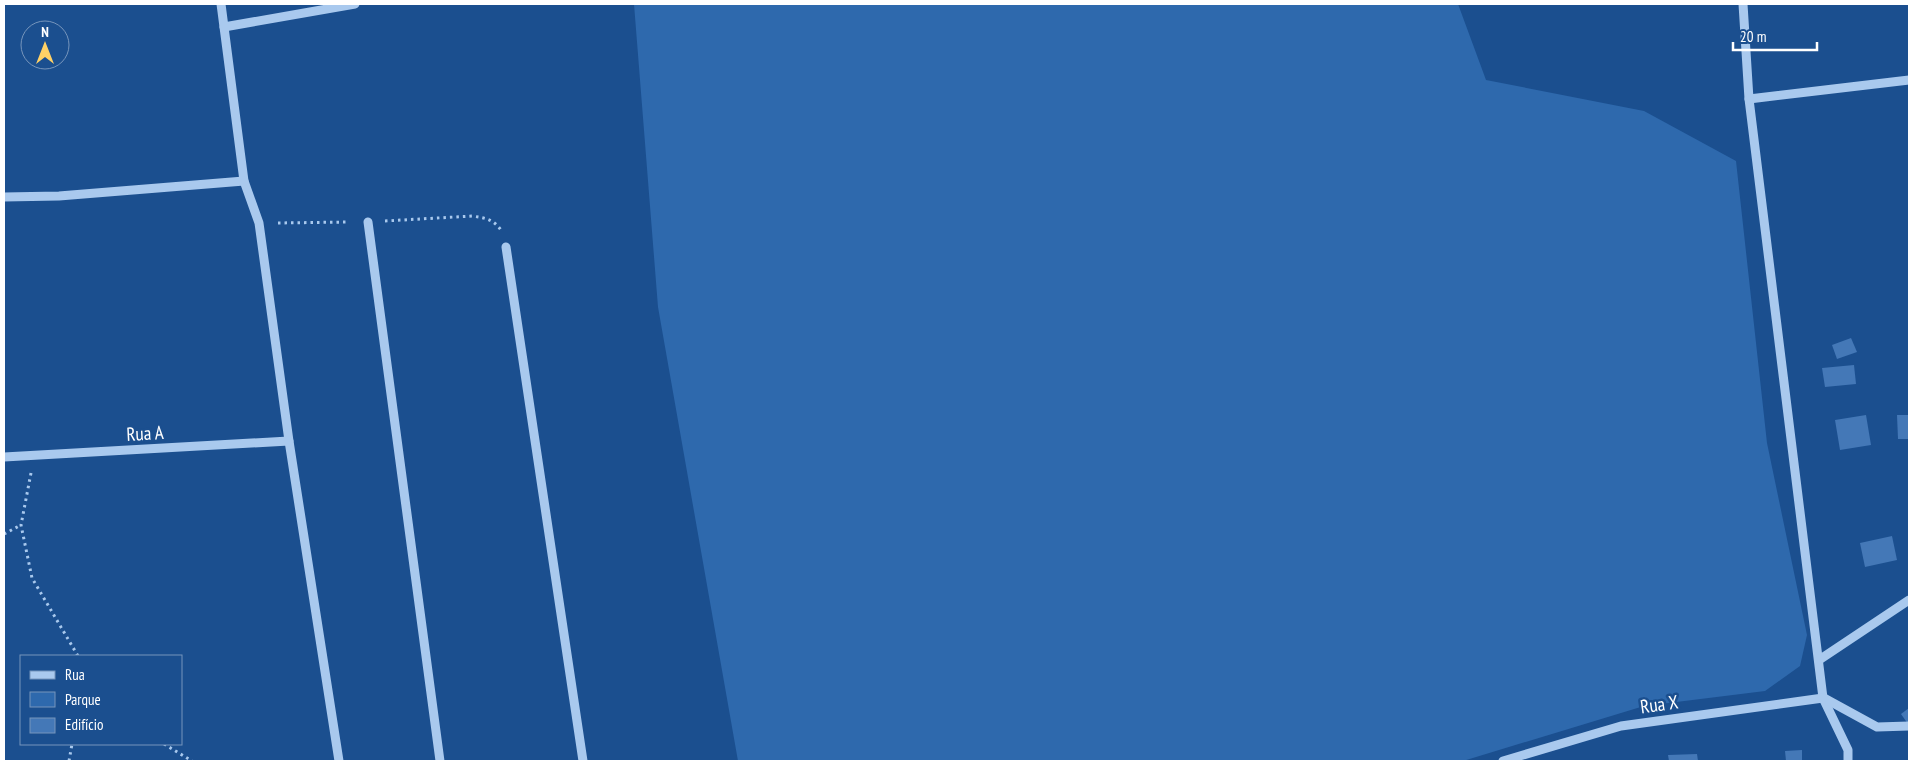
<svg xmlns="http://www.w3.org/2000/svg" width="1913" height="765" font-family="'PT Sans Narrow',sans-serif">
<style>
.green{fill:#2e69ad}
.building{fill:#4478b7}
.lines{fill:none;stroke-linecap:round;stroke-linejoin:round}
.path{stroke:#a9c9ee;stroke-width:3;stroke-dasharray:2.5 4;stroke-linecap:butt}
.minor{stroke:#a9c9ee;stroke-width:9}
.labels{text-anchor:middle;stroke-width:5;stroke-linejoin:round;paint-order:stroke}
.street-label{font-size:19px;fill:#fff;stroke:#1b4f8f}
</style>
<rect width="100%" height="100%" fill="#1b4f8f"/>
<polygon class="green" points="634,4 1458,4 1486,80 1644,111 1736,161 1767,443 1807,635 1800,666 1765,691 1644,706 1463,761 738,761 658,307"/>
<g class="building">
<polygon points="1851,338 1857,352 1837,359 1832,345"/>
<polygon points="1854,365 1856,384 1825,387 1822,368"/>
<polygon points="1866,415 1871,445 1840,450 1835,420"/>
<polygon points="1897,415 1909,415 1909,439 1898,439"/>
<polygon points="1892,536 1897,560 1865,567 1860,543"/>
<polygon points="1909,708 1909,723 1908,724 1901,714"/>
<polygon points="1802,750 1802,761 1786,761 1785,751"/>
<polygon points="1697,754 1698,761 1669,761 1668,755"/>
</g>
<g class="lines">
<g class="path">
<path d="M385,221L472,216C485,218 493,219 501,230"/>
<polyline points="278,223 349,222"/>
<polyline points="31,473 21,525 32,578 78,656"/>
<polyline points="4,534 21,525"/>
<polyline points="164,744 192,761"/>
<polyline points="69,761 72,744"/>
</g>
<g class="minor">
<polyline points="221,4 244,181 259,223 289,441 339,761"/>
<polyline points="1743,4 1749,99 1823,698 1848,750 1848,761"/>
<polyline points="224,27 355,4"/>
<polyline points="1749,99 1909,80"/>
<polyline points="4,197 59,196 244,181"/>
<polyline points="368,222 440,761"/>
<polyline points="506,247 583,761"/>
<polyline points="4,457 289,441"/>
<polyline points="1819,660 1909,600"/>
<polyline points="1824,698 1877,727 1909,726"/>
<polyline points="1503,761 1621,726 1823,698"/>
</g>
</g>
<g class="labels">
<g class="street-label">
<text transform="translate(145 433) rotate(-3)" y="7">Rua A</text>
<text transform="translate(1659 704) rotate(-8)" y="7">Rua X</text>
</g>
</g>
<rect width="1913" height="765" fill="none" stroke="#ffffff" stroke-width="10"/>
<rect x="20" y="655" width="162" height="90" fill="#1b4f8f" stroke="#7695bc"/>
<rect x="30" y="671" width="25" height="8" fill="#a9c9ee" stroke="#7695bc"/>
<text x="65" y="680" font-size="15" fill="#ffffff">Rua</text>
<rect x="30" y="692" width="25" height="15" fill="#2e69ad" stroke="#7695bc"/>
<text x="65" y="705" font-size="15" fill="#ffffff">Parque</text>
<rect x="30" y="718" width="25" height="15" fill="#4478b7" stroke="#7695bc"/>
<text x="65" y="730" font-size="15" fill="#ffffff">Edifício</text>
<g transform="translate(45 45)"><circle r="24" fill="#1b4f8f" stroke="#7695bc"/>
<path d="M0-4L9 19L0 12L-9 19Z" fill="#ffd166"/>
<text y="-8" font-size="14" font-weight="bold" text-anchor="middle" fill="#ffffff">N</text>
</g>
<path d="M1733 42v8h84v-8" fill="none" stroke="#ffffff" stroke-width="2.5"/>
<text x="1740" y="42" font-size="15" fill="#ffffff" stroke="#1b4f8f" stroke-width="4" paint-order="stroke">20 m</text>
</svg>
